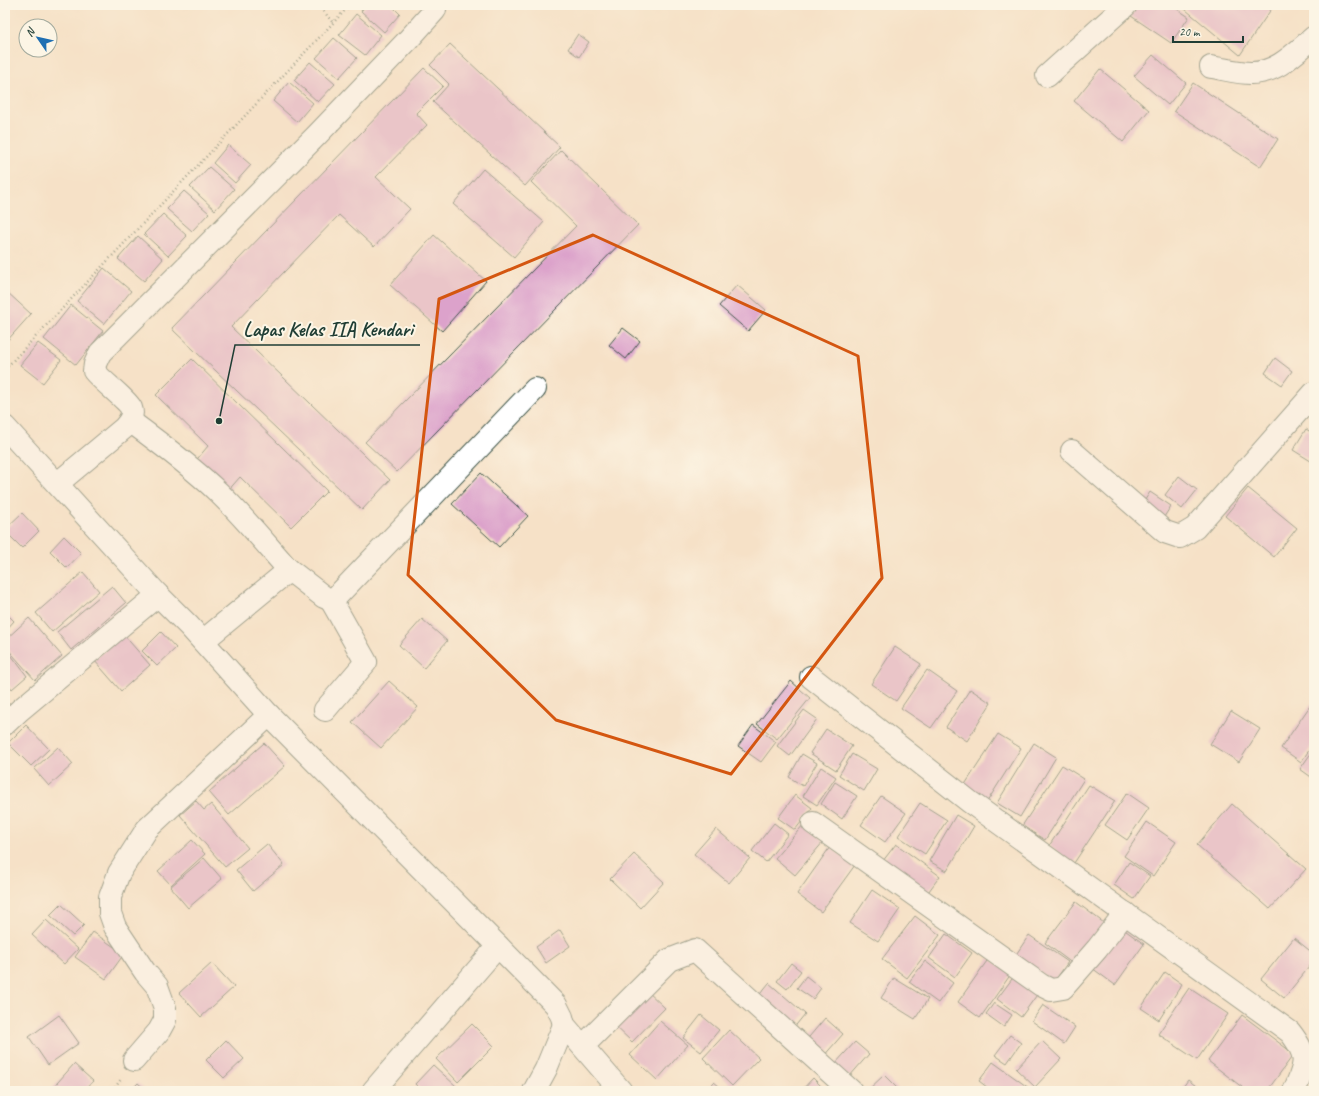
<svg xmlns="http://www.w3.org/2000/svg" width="1319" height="1096" font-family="Caveat,sans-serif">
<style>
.building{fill:#dca2cb}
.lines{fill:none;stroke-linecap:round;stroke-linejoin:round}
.minor-casing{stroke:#3f564a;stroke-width:24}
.path{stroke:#3f564a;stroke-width:2.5;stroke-dasharray:1 3;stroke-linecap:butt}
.minor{stroke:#fff;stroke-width:22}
.marked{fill:none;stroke:#d45610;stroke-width:3;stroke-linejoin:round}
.leader{fill:none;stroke:#1f3d34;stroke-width:1.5}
.callout-dot{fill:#1f3d34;stroke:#fcf5e5;stroke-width:1.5}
.callout-label{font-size:20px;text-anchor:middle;font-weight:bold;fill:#1f3d34;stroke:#fcf5e5;stroke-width:4;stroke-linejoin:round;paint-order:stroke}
</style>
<rect width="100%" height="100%" fill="#fcf5e5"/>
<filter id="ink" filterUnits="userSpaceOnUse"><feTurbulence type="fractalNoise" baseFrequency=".025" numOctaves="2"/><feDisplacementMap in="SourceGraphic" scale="8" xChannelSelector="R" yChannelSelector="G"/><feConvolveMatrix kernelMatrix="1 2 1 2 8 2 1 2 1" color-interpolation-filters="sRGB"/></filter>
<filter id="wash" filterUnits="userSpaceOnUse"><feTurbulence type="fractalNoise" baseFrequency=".012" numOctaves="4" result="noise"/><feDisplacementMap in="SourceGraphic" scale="16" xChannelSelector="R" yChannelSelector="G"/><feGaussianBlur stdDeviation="0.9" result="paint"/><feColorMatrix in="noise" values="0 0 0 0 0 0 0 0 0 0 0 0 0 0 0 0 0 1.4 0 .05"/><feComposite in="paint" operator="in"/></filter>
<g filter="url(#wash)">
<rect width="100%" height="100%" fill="#f6e1c7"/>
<g id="blocks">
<g class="building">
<polygon points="366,5 391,5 400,14 384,32 361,11"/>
<polygon points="1138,5 1171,5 1189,17 1171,43 1131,16"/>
<polygon points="1180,5 1274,5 1240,55"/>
<polygon points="356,14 381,35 365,55 339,35"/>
<polygon points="578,34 589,42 579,57 568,49"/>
<polygon points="334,38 357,58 339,78 316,58"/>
<polygon points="450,44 560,147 525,186 433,102 449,84 430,65"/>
<polygon points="1153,55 1186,83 1168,105 1134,76"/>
<polygon points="310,62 335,84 318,102 294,80"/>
<polygon points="424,68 443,86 416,113 427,125 376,177 410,209 374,247 339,215 231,327 390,480 362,510 174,331 172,328"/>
<polygon points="1100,69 1149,110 1123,142 1074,101"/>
<polygon points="289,82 313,103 297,122 273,101"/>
<polygon points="1193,83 1278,139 1260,167 1174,111"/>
<polygon points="228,145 251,165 235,183 213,163"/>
<polygon points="561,150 638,225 397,472 365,442 576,226 531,182"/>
<polygon points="209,167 234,189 215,210 190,187"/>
<polygon points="483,169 544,222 514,257 453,204"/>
<polygon points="184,191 209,213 192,231 167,209"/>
<polygon points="163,214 187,236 168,256 144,234"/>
<polygon points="434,235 486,281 442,331 390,285"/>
<polygon points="138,236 163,259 144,281 118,259"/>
<polygon points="104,268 131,291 104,324 77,301"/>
<polygon points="737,285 766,310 748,331 719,306"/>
<polygon points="6,291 31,314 5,343 5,293"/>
<polygon points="71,305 103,331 76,365 44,339"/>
<polygon points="623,328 640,341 626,359 609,345"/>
<polygon points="38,343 61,360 43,383 20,365"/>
<polygon points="1275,358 1292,371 1282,385 1265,373"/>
<polygon points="192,359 327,491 291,527 240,477 226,493 193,464 208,446 156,395"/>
<polygon points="1306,429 1314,434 1314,463 1293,450"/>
<polygon points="481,473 528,516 499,547 452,504"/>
<polygon points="1179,476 1197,490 1182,509 1165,495"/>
<polygon points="1248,488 1297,528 1274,557 1225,516"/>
<polygon points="1150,492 1171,506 1164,517 1143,503"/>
<polygon points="22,513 39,531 22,548 5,531 5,529"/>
<polygon points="64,536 81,553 67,568 50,551"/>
<polygon points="83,572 99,591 52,632 36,613"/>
<polygon points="112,586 126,603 71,650 57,632"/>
<polygon points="5,612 14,621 5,631"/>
<polygon points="29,618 62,656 35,680 5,646 5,640"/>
<polygon points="422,619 447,641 424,668 399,645"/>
<polygon points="161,632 176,648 157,666 142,651"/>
<polygon points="123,634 150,665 121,691 94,660"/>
<polygon points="5,647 27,676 12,689 5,680"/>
<polygon points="895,647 921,664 896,701 871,684"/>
<polygon points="927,670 957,691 931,728 901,708"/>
<polygon points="389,681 418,707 381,748 352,722"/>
<polygon points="791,681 810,698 777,739 757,724"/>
<polygon points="970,689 991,703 967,741 946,727"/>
<polygon points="1312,703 1314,704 1314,743 1301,762 1281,748"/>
<polygon points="804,710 817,719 790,756 777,746"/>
<polygon points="1231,711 1260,729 1239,762 1210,744"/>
<polygon points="26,725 49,749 31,766 8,743"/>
<polygon points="753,725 776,742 761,762 738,746"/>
<polygon points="826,729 852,746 836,770 810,753"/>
<polygon points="998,734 1021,748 985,805 962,789"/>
<polygon points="264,743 285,766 229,815 209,792"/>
<polygon points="1034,743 1056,757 1020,817 997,803"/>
<polygon points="58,747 73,764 49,786 34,769"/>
<polygon points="1314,749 1314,779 1300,769"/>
<polygon points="802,754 817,763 803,786 789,777"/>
<polygon points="852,754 877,769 864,791 839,775"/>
<polygon points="1062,765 1084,779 1045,840 1022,826"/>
<polygon points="821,767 836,777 817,805 803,796"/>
<polygon points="835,782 857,796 842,819 821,804"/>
<polygon points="1089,785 1115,801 1074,863 1049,846"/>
<polygon points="1127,793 1149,808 1127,840 1105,825"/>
<polygon points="795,795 812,808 795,830 778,818"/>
<polygon points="881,796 906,813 885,842 861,825"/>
<polygon points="196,801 204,810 211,804 248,848 225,867 180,815"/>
<polygon points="920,803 947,820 925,854 898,836"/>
<polygon points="1232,804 1306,869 1270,909 1197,845"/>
<polygon points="956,815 974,826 947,871 929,861"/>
<polygon points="1147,822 1176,842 1153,876 1124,856"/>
<polygon points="774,823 788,834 766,862 752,851"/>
<polygon points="804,824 824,841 795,875 775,858"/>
<polygon points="716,829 750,858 729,883 694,854"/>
<polygon points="192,840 205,854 171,885 158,871"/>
<polygon points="267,844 284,865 253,891 236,870"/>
<polygon points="896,844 940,876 923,899 879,866"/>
<polygon points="830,847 855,865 821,912 797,894"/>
<polygon points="634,854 664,882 640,908 610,879"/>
<polygon points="204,858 222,879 188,908 170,887"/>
<polygon points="1129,862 1150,876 1134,899 1114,885"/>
<polygon points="872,890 900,909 878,941 850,923"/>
<polygon points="1076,902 1104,923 1073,964 1045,943"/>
<polygon points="61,904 84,925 73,936 50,915"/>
<polygon points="915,916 940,935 907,978 882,959"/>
<polygon points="46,920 78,949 64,964 32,935"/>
<polygon points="1122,928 1144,944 1115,985 1092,968"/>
<polygon points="560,930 570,946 546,963 536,947"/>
<polygon points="93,932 124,954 106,979 75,957"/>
<polygon points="946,934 972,953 955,977 929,958"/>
<polygon points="1029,935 1068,962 1054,982 1015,956"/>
<polygon points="1294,938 1314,954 1314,961 1284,998 1261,979"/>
<polygon points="989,958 1011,974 980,1018 958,1002"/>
<polygon points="925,961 953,983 938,1003 909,982"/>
<polygon points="212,963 234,987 201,1017 179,993"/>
<polygon points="791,963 801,971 787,989 777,981"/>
<polygon points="1165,972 1182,984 1159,1020 1141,1008"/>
<polygon points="1015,975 1039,992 1021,1017 997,999"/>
<polygon points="806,976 821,988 813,999 797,988"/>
<polygon points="894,978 928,999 915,1019 881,998"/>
<polygon points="769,983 805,1014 792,1030 756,999"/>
<polygon points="1189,988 1228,1014 1197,1060 1158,1034"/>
<polygon points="645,989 665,1008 632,1042 612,1023"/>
<polygon points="994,1003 1012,1015 1004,1027 986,1014"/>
<polygon points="1043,1005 1075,1027 1064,1044 1032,1021"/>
<polygon points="59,1015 79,1043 48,1065 29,1037"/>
<polygon points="701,1015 719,1030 701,1052 683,1038"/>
<polygon points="1242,1015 1294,1054 1267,1091 1247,1091 1208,1061"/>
<polygon points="825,1018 843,1034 822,1058 804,1043"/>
<polygon points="660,1021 688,1045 657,1080 630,1055"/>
<polygon points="472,1024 494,1046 458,1082 436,1059"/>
<polygon points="729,1030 759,1058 732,1086 703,1058"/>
<polygon points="1010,1035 1021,1043 1007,1063 995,1055"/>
<polygon points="226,1040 244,1059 224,1078 206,1060"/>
<polygon points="1042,1041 1061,1059 1035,1087 1016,1069"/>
<polygon points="855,1042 869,1054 849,1077 834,1065"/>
<polygon points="993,1062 1033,1091 992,1091 979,1081"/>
<polygon points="74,1064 93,1081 84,1091 50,1091"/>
<polygon points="433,1065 456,1086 452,1091 422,1091 415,1084"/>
<polygon points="884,1075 900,1091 867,1091"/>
<polygon points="813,1078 826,1091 801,1091"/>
<polygon points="1188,1080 1203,1091 1180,1091"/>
<polygon points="714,1082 725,1091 706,1091"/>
<polygon points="138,1083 147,1091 130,1091"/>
</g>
</g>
</g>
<g filter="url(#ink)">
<use href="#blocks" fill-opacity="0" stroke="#3f564a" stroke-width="1"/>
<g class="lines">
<g class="minor-casing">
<g id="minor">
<path d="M1211,67C1224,69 1238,73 1251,73C1277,73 1295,53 1314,37"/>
<polyline points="1047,76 1126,5"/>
<path d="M130,421C160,443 191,466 218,492C243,516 265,543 288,569"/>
<polyline points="5,427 158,595 189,626 269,715 498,946 373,1091"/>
<polyline points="1072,451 1165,532 1180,537 1195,528 1314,393"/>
<path d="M58,483L124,428C129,422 134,416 131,408C128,401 101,380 94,371L95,364L100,353L317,135L408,40L435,10"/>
<polyline points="203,641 283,575 288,569 324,597 331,600 337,596 535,389"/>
<path d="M811,677L970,802L1290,1032C1309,1056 1306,1064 1294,1091"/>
<polyline points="325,710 366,662 331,600"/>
<polyline points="5,724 20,710 158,595"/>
<polyline points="813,823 1041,985 1051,990 1063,988 1097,949 1125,913"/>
<polyline points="498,946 556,1005 562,1017 564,1025 621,1091"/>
<polyline points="583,1046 669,960 695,950 851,1091"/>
<polyline points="134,1060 159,1031 165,1020 165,1008 157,986 145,972 115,927 110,913 110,897 119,873 147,829 269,715"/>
<polyline points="534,1091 546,1069 564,1025"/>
</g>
</g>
<g class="path">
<polyline points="319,5 333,23"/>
<polyline points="5,369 350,5"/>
<polyline points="113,1091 121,1079"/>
</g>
<use href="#minor" class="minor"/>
</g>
</g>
<path d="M0 0H1319V1096H0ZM593,235L858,356L882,578L731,774L556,720L408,575L439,299Z" fill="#f6e1c7" fill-opacity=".55" fill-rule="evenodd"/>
<path class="marked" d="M593,235L858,356L882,578L731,774L556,720L408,575L439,299Z"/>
<path class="leader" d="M219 421L235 345H420"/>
<circle class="callout-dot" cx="219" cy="421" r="4"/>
<g class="callout-label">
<text x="328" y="336">Lapas Kelas IIA Kendari</text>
</g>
<rect width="1319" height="1096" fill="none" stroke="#fcf5e5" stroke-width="20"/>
<g transform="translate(38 38) rotate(304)"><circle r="19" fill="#fcf5e5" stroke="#a4ab9e"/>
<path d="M0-3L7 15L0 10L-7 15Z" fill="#1f6fb2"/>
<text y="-6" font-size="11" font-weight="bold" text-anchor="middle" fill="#1f3d34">N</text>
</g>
<path d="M1173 36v6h70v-6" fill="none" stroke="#1f3d34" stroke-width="2"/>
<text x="1179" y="36" font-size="12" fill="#1f3d34" stroke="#fcf5e5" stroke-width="3" paint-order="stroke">20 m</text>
</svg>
